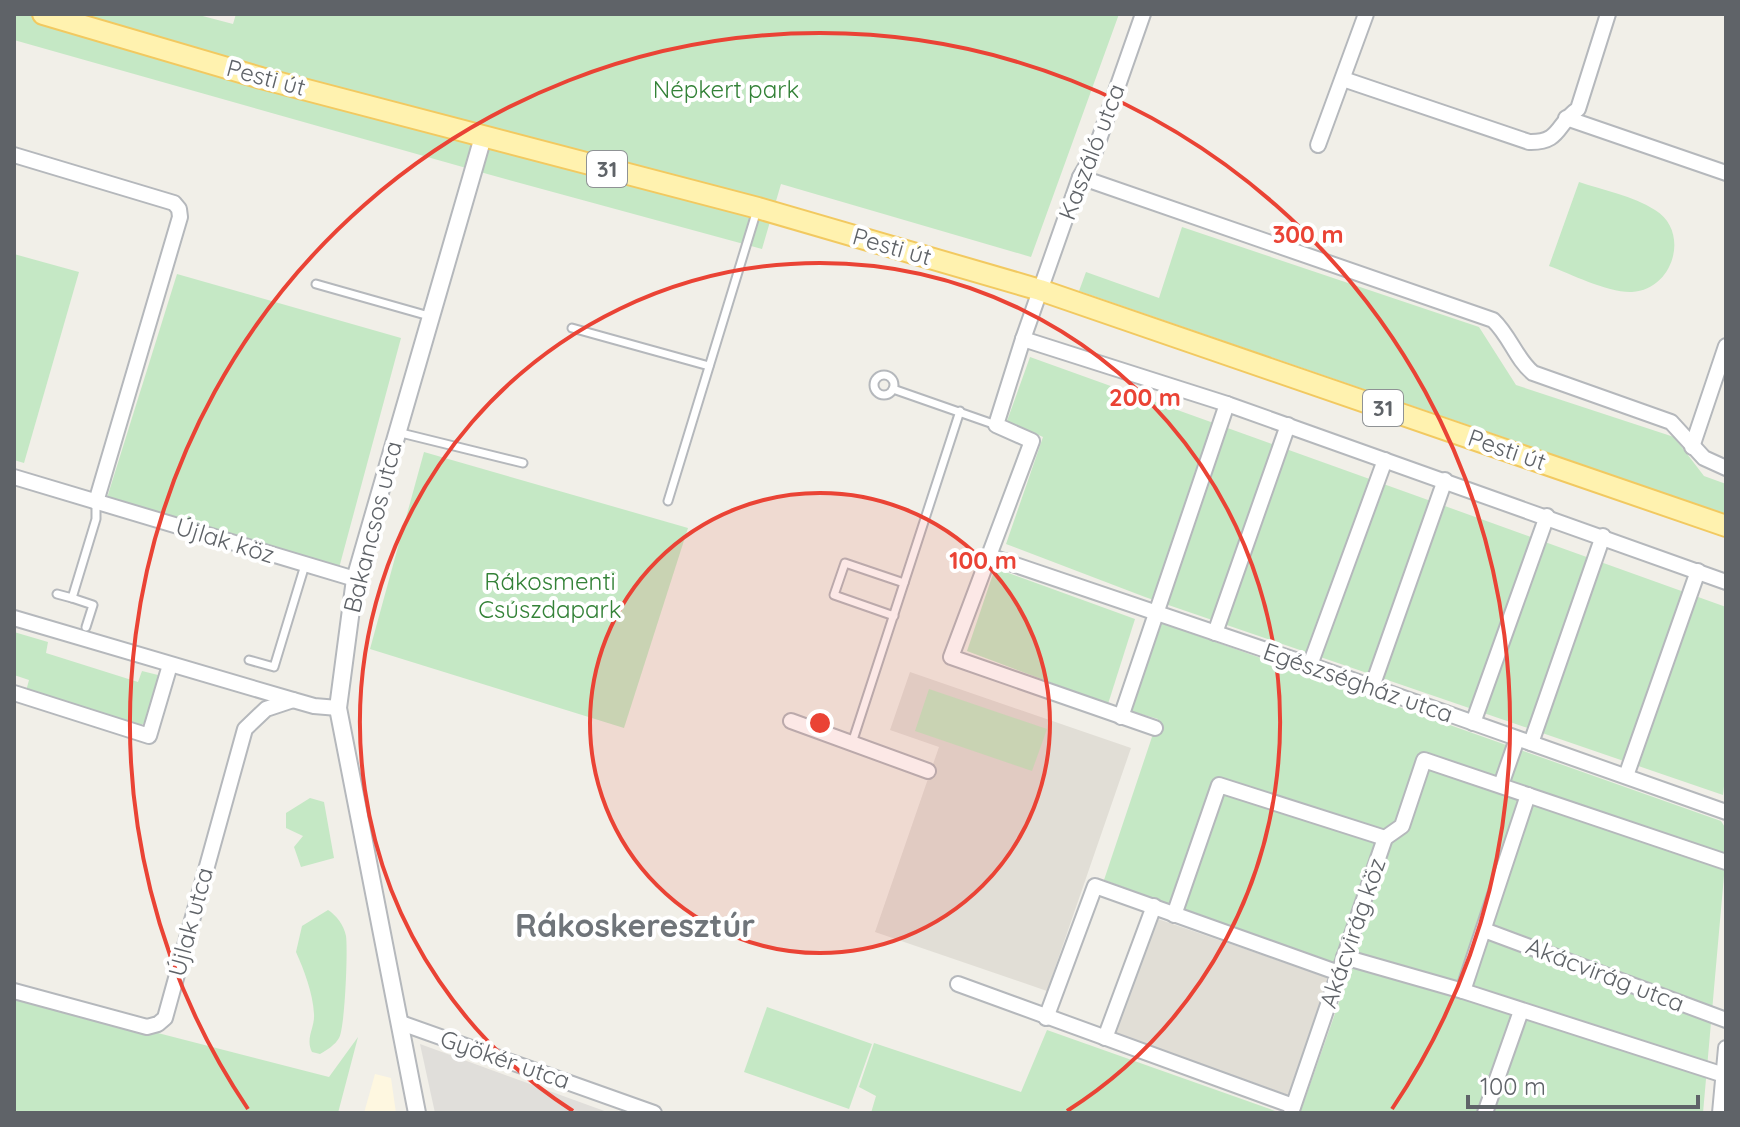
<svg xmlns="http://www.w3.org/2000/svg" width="1740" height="1127" font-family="Quicksand,sans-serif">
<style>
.commercial{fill:#fef7e0}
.industrial{fill:#e0deda}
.education{fill:#e1ded6}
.green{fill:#c5e8c5}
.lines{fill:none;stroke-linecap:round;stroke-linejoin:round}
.service-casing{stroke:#b5b8bc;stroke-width:11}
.minor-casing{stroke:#b5b8bc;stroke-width:18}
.tertiary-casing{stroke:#b5b8bc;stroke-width:20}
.primary-casing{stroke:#f2c960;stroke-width:24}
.service{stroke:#fff;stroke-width:7}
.minor{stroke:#fff;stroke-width:14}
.tertiary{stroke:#fff;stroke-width:16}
.primary{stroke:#fff2af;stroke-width:20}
.ring{fill:none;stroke:#ea4335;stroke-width:4}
.labels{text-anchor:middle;stroke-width:8;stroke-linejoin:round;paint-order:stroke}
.shield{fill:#fff;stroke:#8f9295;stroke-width:2}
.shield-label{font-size:22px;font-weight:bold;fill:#5f6368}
.street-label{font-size:24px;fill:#5f6368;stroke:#fff}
.park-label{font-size:24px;fill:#348238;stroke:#fff}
.district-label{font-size:32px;font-weight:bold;fill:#70757a;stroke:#fff}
.centre{fill:#ea4335;stroke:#fff;stroke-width:4}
.ring-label{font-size:24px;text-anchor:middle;font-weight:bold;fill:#ea4335;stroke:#fff;stroke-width:8;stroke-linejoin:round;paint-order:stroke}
</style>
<rect width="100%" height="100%" fill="#f1efe8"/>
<polygon class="commercial" points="375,1074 391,1078 396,1113 364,1113"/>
<polygon class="industrial" points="420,1044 610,1113 435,1113"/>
<g class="education">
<polygon points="910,672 1131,748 1047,991 875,932 939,747 890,730"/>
<polygon points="1158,919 1329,978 1288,1095 1115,1033"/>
</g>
<g class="green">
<polygon points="14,14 195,14 233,24 236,14 1119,14 1031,257 781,184 762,249 491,175 14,40"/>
<path d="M1579,182C1603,190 1633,196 1655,210C1691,232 1673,290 1632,292C1608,293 1571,274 1549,266Z"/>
<polygon points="1182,227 1479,327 1516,385 1674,437 1704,476 1726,484 1726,514 1079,291 1086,272 1159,298"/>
<polygon points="14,254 79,272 24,463 14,460"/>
<polygon points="177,274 401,338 339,568 106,501"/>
<polygon points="1030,357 1726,607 1726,768 1723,795 1145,597 1006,544 1043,437 1007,421"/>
<polygon points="424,452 688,528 624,728 370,649"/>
<polygon points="995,568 1135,619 1108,704 967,651"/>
<polygon points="1162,623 1721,821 1726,829 1726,853 1703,1113 1300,1113 1350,971 1104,880 1158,719 1130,711"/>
<polygon points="14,632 48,642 46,653 138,682 142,671 158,675 161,681 149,721 139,726 26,691 29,680 14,675"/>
<polygon points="929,689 1047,729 1032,771 915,731"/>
<polygon points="310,798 324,802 334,858 301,867 294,847 303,836 286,828 286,813"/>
<path d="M328,910C336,915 344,925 346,936C348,949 345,1028 339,1038C335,1045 327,1050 320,1054L312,1052C305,1038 315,1028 314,1014C313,993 304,970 296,952L302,926Z"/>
<polygon points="14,996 329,1077 358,1037 338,1113 14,1113"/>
<polygon points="767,1007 872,1044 849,1109 744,1072"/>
<polygon points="1047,1030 1278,1112 1277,1113 871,1113 876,1096 859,1087 874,1043 1021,1092"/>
</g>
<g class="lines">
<g class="service-casing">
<g id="service">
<polyline points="316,284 429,316"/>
<polyline points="572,328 709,366"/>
<circle cx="884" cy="385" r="10"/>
<polyline points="893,389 996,425"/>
<polyline points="397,432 523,463"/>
<polyline points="668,501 757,210"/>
<polyline points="57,594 72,598 96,519 96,502"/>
<polyline points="72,598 93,605 86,627"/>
<polyline points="894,616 834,595 845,563 904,583"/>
<polyline points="249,660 274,667 305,565"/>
<polyline points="852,743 960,411"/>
</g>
</g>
<g class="minor-casing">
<g id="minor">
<polyline points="1143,14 1095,151 1080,177 1023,339 996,425 1032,441 951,657 1155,728"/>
<path d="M1343,79L1529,142C1561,143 1556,124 1578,109L1608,14"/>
<polyline points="1566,118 1726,173"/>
<polyline points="1318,145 1366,14"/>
<polyline points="14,155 174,203 179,209 180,217 96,502"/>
<path d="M1080,177L1493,320C1510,336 1516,359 1533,373L1671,422L1704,458L1726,468"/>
<polyline points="1023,339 1227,404 1726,582"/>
<polyline points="1692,447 1726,346"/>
<polyline points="14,477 355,579"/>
<polyline points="989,556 1310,665 1726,812"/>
<polyline points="14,618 293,700 314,706 338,708"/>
<polyline points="1215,633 1288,425"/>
<polyline points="1310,665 1385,460"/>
<polyline points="1372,687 1445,480"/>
<polyline points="14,693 149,736 170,665"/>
<polyline points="1121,717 1227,404"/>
<polyline points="791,721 928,771"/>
<polyline points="1473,723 1547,516"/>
<polyline points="1531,743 1603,536"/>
<polyline points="1626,776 1698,571"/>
<polyline points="1501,785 1517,739"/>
<polyline points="1174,915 1219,785 1385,838"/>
<polyline points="1484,930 1726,1020"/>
<polyline points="1344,957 1463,991 1724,1075"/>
<polyline points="958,984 1293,1106"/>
<polyline points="14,991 147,1027 158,1024 165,1018 245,729 266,709 293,700"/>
<polyline points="1463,991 1528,795"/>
<polyline points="1046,1018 1095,886 1339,973"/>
<polyline points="401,1023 654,1113"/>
<polyline points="1105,1038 1154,906"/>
<polyline points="1291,1113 1385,838 1402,826 1424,760 1726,862"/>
<polyline points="1485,1113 1521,1011"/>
<polyline points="1720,1113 1726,1048"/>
</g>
</g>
<g class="tertiary-casing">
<polyline id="tertiary" points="417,1113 338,708 355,579 483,137"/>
</g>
<g class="primary-casing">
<polyline id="primary" points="43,14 261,78 758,208 1040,290 1726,526"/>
</g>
<use href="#service" class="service"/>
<use href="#minor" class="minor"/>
<use href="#tertiary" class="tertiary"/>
<use href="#primary" class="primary"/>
</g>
<circle cx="820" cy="723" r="230" fill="#ea4335" fill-opacity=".12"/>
<g class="ring">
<circle cx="820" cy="723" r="230"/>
<path d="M573 1111A460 460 0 1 1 1067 1111"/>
<path d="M248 1109A690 690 0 1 1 1392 1109"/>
</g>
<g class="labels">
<g class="shield">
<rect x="587" y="151" width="40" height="36" rx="6"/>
<rect x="1363" y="390" width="40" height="36" rx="6"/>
</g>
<g class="shield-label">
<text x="607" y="177">31</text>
<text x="1383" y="416">31</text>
</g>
<g class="street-label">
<text transform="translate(266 78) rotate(15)" y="8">Pesti út</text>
<text transform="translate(1092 152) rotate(-69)" y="8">Kaszáló utca</text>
<text transform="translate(892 247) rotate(16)" y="8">Pesti út</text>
<text transform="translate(1507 450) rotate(19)" y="8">Pesti út</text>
<text transform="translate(373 527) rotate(-76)" y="8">Bakancsos utca</text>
<text transform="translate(225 541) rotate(17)" y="8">Újlak köz</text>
<text transform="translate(1358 683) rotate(19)" y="8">Egészségház utca</text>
<text transform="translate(191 922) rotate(-75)" y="8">Újlak utca</text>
<text transform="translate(1353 933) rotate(-71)" y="8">Akácvirág köz</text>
<text transform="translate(1605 975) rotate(21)" y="8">Akácvirág utca</text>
<text transform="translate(505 1060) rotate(19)" y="8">Gyökér utca</text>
</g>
<g class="park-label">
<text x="726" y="98">Népkert park</text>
<text x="550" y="590">Rákosmenti<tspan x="550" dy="28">Csúszdapark</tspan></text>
</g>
<g class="district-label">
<text x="635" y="937">Rákoskeresztúr</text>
</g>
</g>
<circle cx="820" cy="723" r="12" class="centre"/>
<g class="ring-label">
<text x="1308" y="243">300 m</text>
<text x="1145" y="406">200 m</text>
<text x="983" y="569">100 m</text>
</g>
<rect width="1740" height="1127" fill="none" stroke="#5f6368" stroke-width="32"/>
<path d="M1468 1095v12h230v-12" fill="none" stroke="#5f6368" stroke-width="4"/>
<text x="1480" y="1095" font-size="24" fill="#5f6368" stroke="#ffffff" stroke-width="6" paint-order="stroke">100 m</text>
</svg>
